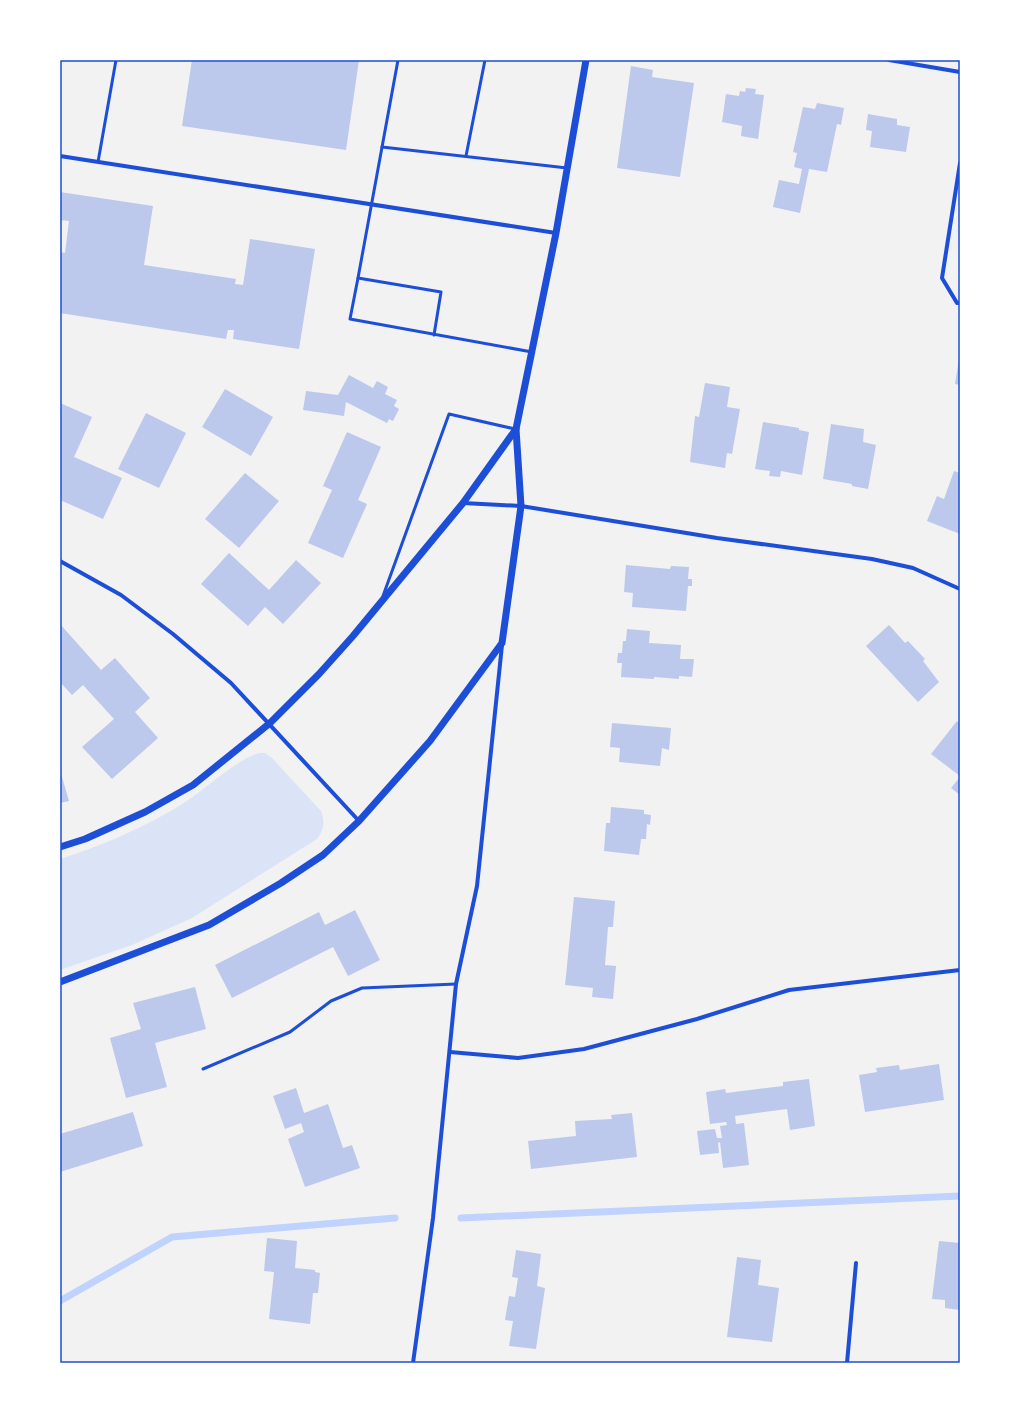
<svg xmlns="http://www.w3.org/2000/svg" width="1020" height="1423" font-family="'Roboto Serif',serif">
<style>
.green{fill:#dbe4f7}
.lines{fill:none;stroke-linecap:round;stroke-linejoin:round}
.stream{stroke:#bfd3fe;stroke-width:7}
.building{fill:#bdc9ec}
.service{stroke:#1d4ed8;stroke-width:3}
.minor{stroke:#1d4ed8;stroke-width:4}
.tertiary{stroke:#1d4ed8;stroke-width:7}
.neatline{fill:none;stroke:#1d4ed8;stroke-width:1.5}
</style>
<rect width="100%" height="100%" fill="#f2f2f2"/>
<path class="green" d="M260,753H265L272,758L321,811C325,821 324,830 317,839L192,918L132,945L60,970V859C104,845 145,827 184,803C204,790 240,757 260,753Z"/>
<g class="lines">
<g class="stream">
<polyline points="461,1218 960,1196"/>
<polyline points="60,1301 172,1237 395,1218"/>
</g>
</g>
<g class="building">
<polygon points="192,60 359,60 346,150 182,126"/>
<polygon points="631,66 653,70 652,77 694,83 680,177 617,168"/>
<polygon points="746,88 756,89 755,94 764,95 758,139 741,136 742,126 722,122 726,94 739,96 740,91 745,92"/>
<polygon points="817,103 844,108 841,125 837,124 827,172 809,169 800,213 773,207 779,180 799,184 802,169 794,167 797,153 793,152 803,107 815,109"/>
<polygon points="868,114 897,119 897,125 910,127 906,152 870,147 872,131 866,130"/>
<polygon points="60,192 153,206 144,265 236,279 235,284 243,285 250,239 315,249 299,349 233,339 234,330 228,330 226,339 60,313 60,252 65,253 69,221 60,220"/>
<polygon points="959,359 960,359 960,385 955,384"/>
<polygon points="349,375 373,388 377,381 388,387 385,394 397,400 394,406 399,409 393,421 389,419 387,423 346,402 344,416 303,410 306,391 338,395"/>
<polygon points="705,383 730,387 727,407 740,409 732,454 727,453 725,468 690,462 695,416 699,417"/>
<polygon points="225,389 273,417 251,456 202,427"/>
<polygon points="60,403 92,417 74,457 122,478 103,519 60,500"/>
<polygon points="146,413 186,433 159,488 118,469"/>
<polygon points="763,422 799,428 799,430 809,432 802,475 781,471 780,477 769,476 770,471 755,469"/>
<polygon points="831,424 864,429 863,442 876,445 868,489 852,486 852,484 823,479"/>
<polygon points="347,432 381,447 358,500 367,504 343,558 308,543 332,490 323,486"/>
<polygon points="954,471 960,473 960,534 927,521 937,496 944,499"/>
<polygon points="245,473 279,501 239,548 205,519"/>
<polygon points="229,553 269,590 296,560 321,583 283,624 265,607 248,626 201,584"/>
<polygon points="626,565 670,569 671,566 689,567 688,579 692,579 692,586 688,586 686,611 632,607 633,593 624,592"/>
<polygon points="60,624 101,670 115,658 150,698 135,712 158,738 112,779 82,747 114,719 83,685 72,695 60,682"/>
<polygon points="889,625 905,643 908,641 925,659 923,661 939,682 918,702 866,646"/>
<polygon points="627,629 650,631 649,643 681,645 680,659 694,659 692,677 679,676 679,679 654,677 654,679 621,677 622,663 617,663 618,653 622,653 623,641 626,641"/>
<polygon points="957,721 960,724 960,776 931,754"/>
<polygon points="612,723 671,728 669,750 662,748 660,766 619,762 620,748 610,747"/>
<polygon points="60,770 69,801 60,803"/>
<polygon points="960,777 960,795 951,788"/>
<polygon points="611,807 644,810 644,814 651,815 650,825 647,824 646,839 641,839 639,855 604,851 606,823 610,823"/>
<polygon points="574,897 615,901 613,927 608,927 605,965 616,966 613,999 592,997 593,988 565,985"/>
<polygon points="355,910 380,960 348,976 333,947 232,998 215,965 319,912 325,925"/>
<polygon points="195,987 206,1029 155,1043 167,1087 126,1098 110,1038 141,1029 133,1003"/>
<polygon points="939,1064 944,1100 865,1112 859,1075 877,1072 876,1068 899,1065 900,1070"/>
<polygon points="809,1079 815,1126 790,1130 787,1109 735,1116 736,1124 744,1123 749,1165 723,1168 720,1142 718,1143 719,1153 700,1155 697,1131 715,1129 717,1138 722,1138 720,1126 727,1125 726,1122 710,1124 706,1092 725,1089 726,1093 783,1086 783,1082"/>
<polygon points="296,1088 304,1113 328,1104 343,1148 352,1145 360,1168 305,1187 288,1139 304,1132 301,1123 285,1129 273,1096"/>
<polygon points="133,1112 143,1146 60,1172 60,1134"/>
<polygon points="632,1113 637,1157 531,1169 528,1141 576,1136 575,1121 612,1119 611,1115"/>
<polygon points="267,1238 297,1241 295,1268 315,1270 315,1272 320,1273 318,1293 313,1293 310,1324 269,1319 274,1272 264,1271"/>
<polygon points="939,1241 960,1243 960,1310 945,1308 945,1300 932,1299"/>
<polygon points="516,1250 541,1254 537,1286 545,1288 536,1349 509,1346 513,1321 505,1320 509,1296 515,1297 518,1278 512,1277"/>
<polygon points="737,1257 761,1260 758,1285 779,1288 772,1342 727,1337"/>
</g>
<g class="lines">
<g class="service">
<polyline points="382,147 567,168"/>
<polyline points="466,156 485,60"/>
<polyline points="98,162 116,60"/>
<polyline points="358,278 398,60"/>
<polyline points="434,335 441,292 358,278 350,319 532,352"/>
<polyline points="383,596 449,414 515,429"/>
<polyline points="203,1069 290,1032 331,1001 362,988 456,984"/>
</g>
<g class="minor">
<polyline points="889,60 960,72"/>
<polyline points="60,156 556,233"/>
<polyline points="960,163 942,278 957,303 960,303"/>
<polyline points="463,503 521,506 717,538 872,559 913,568 960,589"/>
<polyline points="60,561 121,595 173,634 231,683 359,821"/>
<polyline points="450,1052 518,1058 584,1049 697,1019 789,990 960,970"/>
<polyline points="413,1363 433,1218 456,984 477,886 502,645"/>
<polyline points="847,1363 856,1263"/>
</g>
<g class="tertiary">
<polyline points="60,847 85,839 145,812 193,785 270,723 319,674 353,636 463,503 516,429"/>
<polyline points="60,982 209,925 281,883 323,855 359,821 430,741 502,643 521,506 516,429 556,233 586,60"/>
</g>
</g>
<rect width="1020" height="1423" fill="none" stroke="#ffffff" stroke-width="122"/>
<rect x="61" y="61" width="898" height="1301" class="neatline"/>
</svg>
